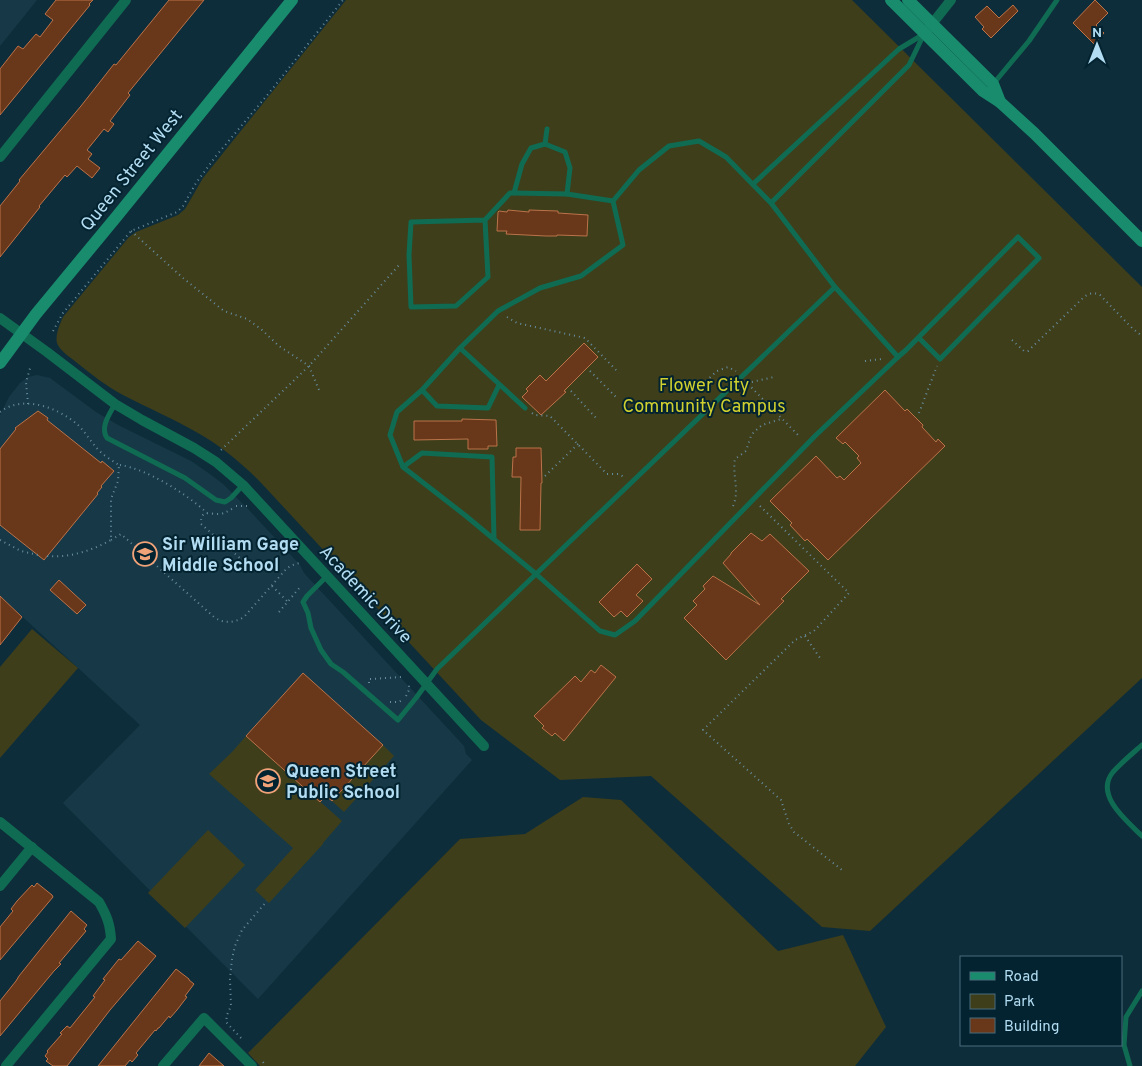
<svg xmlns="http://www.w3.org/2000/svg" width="1142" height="1066" font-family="Overpass,sans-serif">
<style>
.built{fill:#173947}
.green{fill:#3e3e1b}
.building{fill:#693719;stroke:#bb734a}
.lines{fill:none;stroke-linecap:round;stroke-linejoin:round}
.path{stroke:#678c9e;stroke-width:2;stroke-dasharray:1 4;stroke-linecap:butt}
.lane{stroke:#106b53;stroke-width:5}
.street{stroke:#106b53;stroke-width:10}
.secondary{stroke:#188c6d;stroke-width:12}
.labels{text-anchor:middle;stroke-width:4;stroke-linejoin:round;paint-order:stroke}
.street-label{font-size:18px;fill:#b1dcf1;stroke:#042330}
.park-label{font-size:18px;fill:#d0d02f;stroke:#042330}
.poi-label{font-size:18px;font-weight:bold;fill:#b1dcf1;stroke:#042330;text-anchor:start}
</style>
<rect width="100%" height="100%" fill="#0e2d3a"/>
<g class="built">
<polygon points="0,0 37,0 0,46"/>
<polygon points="37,375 50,378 96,412 118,425 191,461 207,472 223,484 248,509 300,565 304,573 464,746 466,754 472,760 258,999 63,803 140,725 0,596 0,415 9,397 20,383 28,377"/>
</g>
<g class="green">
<path d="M346,0H852L1142,287V678L870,931L822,927L651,776L560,780L481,720L264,486C244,465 223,447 198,433C174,419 148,408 123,395C106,386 91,374 76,362C70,357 60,351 57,343C55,335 60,324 63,317L129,237L136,232L178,215L185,209L203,178Z"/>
<polygon points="32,629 78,668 0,758 0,667"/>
<polygon points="246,736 342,821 323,843 323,844 269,903 255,890 293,848 209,774 232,752"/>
<polygon points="383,745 394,756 344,812 332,801"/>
<polygon points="583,797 621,800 778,951 843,935 886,1027 855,1066 260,1066 248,1053 460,839 525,834"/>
<polygon points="208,830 245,865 185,928 148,893"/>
</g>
<g class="building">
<polygon points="56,0 93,0 89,4 90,5 0,115 0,69 18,46 23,49 36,34 40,37 53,20 45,14"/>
<polygon points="169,0 204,0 128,93 130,95 110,121 114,124 108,132 104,129 87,150 92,154 88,159 100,168 92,178 77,166 67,177 65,175 39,206 40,207 0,257 0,206 20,181 19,180 81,106 114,64 116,65"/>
<polygon points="1095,0 1108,13 1096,25 1104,33 1094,44 1073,23"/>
<polygon points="1013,5 1018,11 991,38 982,29 984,27 975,17 987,6 999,18"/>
<polygon points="508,210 529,212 529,210 558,211 558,213 588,215 587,236 557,235 557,236 546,236 506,234 507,231 497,231 498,212 499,211 507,212"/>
<polygon points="584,343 598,357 564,391 566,392 541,415 522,397 528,391 526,389 540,375 546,381"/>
<polygon points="885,390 905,411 907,409 923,425 922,427 936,442 938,439 945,446 828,560 807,539 805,541 790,525 792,523 770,501 816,456 837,478 840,476 844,480 861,463 857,458 859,456 845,442 843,444 836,438"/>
<polygon points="38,411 48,418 47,420 101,463 102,461 114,471 101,486 102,487 97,493 98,494 44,560 0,525 0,449 16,429 15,428"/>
<polygon points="462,419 496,420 497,446 488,446 488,449 468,449 468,439 414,440 414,421 462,421"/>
<polygon points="516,448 541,448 542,483 541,483 540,530 520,530 521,477 512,477 513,457 516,457"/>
<polygon points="751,533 762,541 770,534 809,571 781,599 784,601 726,660 684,618 697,605 693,601 705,589 703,586 713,576 760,605 723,563 731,554 731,553"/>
<polygon points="637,564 652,579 636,595 643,601 627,617 621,611 614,617 599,602"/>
<polygon points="59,580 86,605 77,614 50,590"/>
<polygon points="0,596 22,617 0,645"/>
<polygon points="601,665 616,677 564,741 555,733 552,736 542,728 544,726 534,716 575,676 581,682 591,670 595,673"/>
<polygon points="303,673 383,745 332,801 326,796 320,802 246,736"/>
<polygon points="37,883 52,895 53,897 0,960 0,927 13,911 11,909 17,901 32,885 34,887"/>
<polygon points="71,911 87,925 84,929 86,931 59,963 61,964 54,971 0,1036 0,1001 16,981 19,976"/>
<polygon points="138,941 156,956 110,1010 67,1066 53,1066 46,1061 48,1059 45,1056 48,1052 47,1051 62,1034 60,1033 67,1026 70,1028 95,997 93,996 105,980 103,979 119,959 121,960"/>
<polygon points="176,969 189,979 189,980 194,984 185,996 187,997 177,1010 170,1018 169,1016 159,1028 158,1028 156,1031 155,1030 136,1053 138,1055 132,1062 130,1060 125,1066 98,1066"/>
<polygon points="209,1053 224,1066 199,1066"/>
</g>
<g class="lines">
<g class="path">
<polyline points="131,231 183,278 224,311 247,319 261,329 279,346 309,366 319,390"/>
<polyline points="507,317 517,323 585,338 619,373"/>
<polyline points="53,331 63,313 131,231 177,212 183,206 196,183 216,156 269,93 343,0"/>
<path d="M1012,340L1024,351H1028L1083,298C1088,293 1094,292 1100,295L1132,328L1142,336"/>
<polyline points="865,361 882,359"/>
<polyline points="590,371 617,398"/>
<polyline points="706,381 717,371 728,367 736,371"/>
<polyline points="747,383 774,377"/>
<polyline points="748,384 800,437"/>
<polyline points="571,391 597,419"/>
<polyline points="28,404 26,382 31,365"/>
<path d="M0,412C23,394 59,408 78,425C85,432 89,439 95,446C101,454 111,460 119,465L118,481L111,499V540C91,551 69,558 47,556"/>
<polyline points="532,413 535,415 550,416 607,474 619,474 624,477"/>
<polyline points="919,413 937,366"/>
<polyline points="221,450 309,366 400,264"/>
<path d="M120,465C147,469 187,494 207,513"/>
<polyline points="545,476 578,444"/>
<polyline points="236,506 248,506"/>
<path d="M733,506C740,491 732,475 735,459L746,451L751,436L754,432L762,425L781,419"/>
<polyline points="760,506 849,593 814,631 795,640 703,730 781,800 789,824 794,832 842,870"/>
<path d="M232,509C228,511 225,513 220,514C211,515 200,508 201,524L257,573"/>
<polyline points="0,540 21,551 38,555"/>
<path d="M111,540L121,534L214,617C224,624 234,623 244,617L287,568L295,564L300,563"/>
<polyline points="272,586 288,602"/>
<polyline points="279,612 301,586"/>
<polyline points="805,636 820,658"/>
<polyline points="369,683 369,679 371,679 401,677"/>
<polyline points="406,696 409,690 409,685"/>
<polyline points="390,702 399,702 402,700"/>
<polyline points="241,1038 226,1022 227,1015 231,1006 230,979 232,959 235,946 242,930 267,901"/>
<polyline points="263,1062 266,1066"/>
</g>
<g class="lane">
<polyline points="994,83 1029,41 1057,0"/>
<polyline points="545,144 565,152 570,168 567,194"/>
<polyline points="753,184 899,49 924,34"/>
<polyline points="514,193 522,164 531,148 545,144 547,129"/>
<polyline points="771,203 909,65 924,34"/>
<polyline points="485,220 488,277 456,306 411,307 409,255 411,222 485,220 510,193 514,193 567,194 613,201"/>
<polyline points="460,348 525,408"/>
<polyline points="898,357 906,350 1018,237 1039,258 940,359 919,338"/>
<polyline points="422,390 437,406 488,408 499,385"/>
<path d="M115,404C109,415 100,427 107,438L185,478L216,500L225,502L231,498L243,485"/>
<polyline points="403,467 422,453 492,457 494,539"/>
<polyline points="327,576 307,596 303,602 308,613 311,628 321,650 331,664 343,672 398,720 416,698 437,669 659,456 835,287 771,203 726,157 699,141 669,146 639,170 613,201 623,245 581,276 540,288 498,311 460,348 422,390 397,412 390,435 403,467 466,516 536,574 600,631 615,635 635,621 815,436 898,357 835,287"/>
<path d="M1142,745C1133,753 1122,762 1113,772C1094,795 1127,821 1142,836"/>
<polyline points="1130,1066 1124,1045 1126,1017 1142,991"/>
</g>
<g class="street">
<polyline points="928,29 951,0"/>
<polyline points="0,157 126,0"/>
<polyline points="0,318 47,352 115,404 142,420 194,448 216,462 243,485 484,746"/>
<path d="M0,822L99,902C107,916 110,924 111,939L6,1066"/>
<polyline points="0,886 32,847"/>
<polyline points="163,1066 204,1018 252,1066"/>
</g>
<g class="secondary">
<polyline points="891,0 983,91 1000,102 1034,133 1142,241"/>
<polyline points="908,0 993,84 1000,102"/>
<polyline points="0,363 36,314 117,216 292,0"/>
</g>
</g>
<defs>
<g id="school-ring" transform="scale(1.25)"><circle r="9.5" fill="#042330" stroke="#f0a278" stroke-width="1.5"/><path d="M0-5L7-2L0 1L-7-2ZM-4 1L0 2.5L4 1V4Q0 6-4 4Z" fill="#f0a278"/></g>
</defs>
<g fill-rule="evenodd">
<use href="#school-ring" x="145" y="554"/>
<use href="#school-ring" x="268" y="781"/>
</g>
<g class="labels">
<g class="street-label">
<text transform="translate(131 170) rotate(-51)" y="6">Queen Street West</text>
<text transform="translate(366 594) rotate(47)" y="6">Academic Drive</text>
</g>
<g class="park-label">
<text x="704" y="391">Flower City<tspan x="704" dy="21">Community Campus</tspan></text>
</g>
<g class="poi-label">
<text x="162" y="550">Sir William Gage<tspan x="162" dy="21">Middle School</tspan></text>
<text x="286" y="777">Queen Street<tspan x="286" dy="21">Public School</tspan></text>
</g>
</g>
<rect x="960" y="956" width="162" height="90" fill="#042330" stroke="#496d7d"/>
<rect x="970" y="972" width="25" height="8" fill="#188c6d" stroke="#496d7d"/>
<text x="1004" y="981" font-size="15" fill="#b1dcf1">Road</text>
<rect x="970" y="994" width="25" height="15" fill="#3e3e1b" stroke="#496d7d"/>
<text x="1004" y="1006" font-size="15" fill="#b1dcf1">Park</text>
<rect x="970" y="1018" width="25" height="15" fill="#693719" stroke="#496d7d"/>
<text x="1004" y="1031" font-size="15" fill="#b1dcf1">Building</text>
<g transform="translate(1097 45)" stroke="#042330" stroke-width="4" paint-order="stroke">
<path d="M0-4L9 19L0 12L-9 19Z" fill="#b1dcf1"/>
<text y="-8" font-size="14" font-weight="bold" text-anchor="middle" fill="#b1dcf1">N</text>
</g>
</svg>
